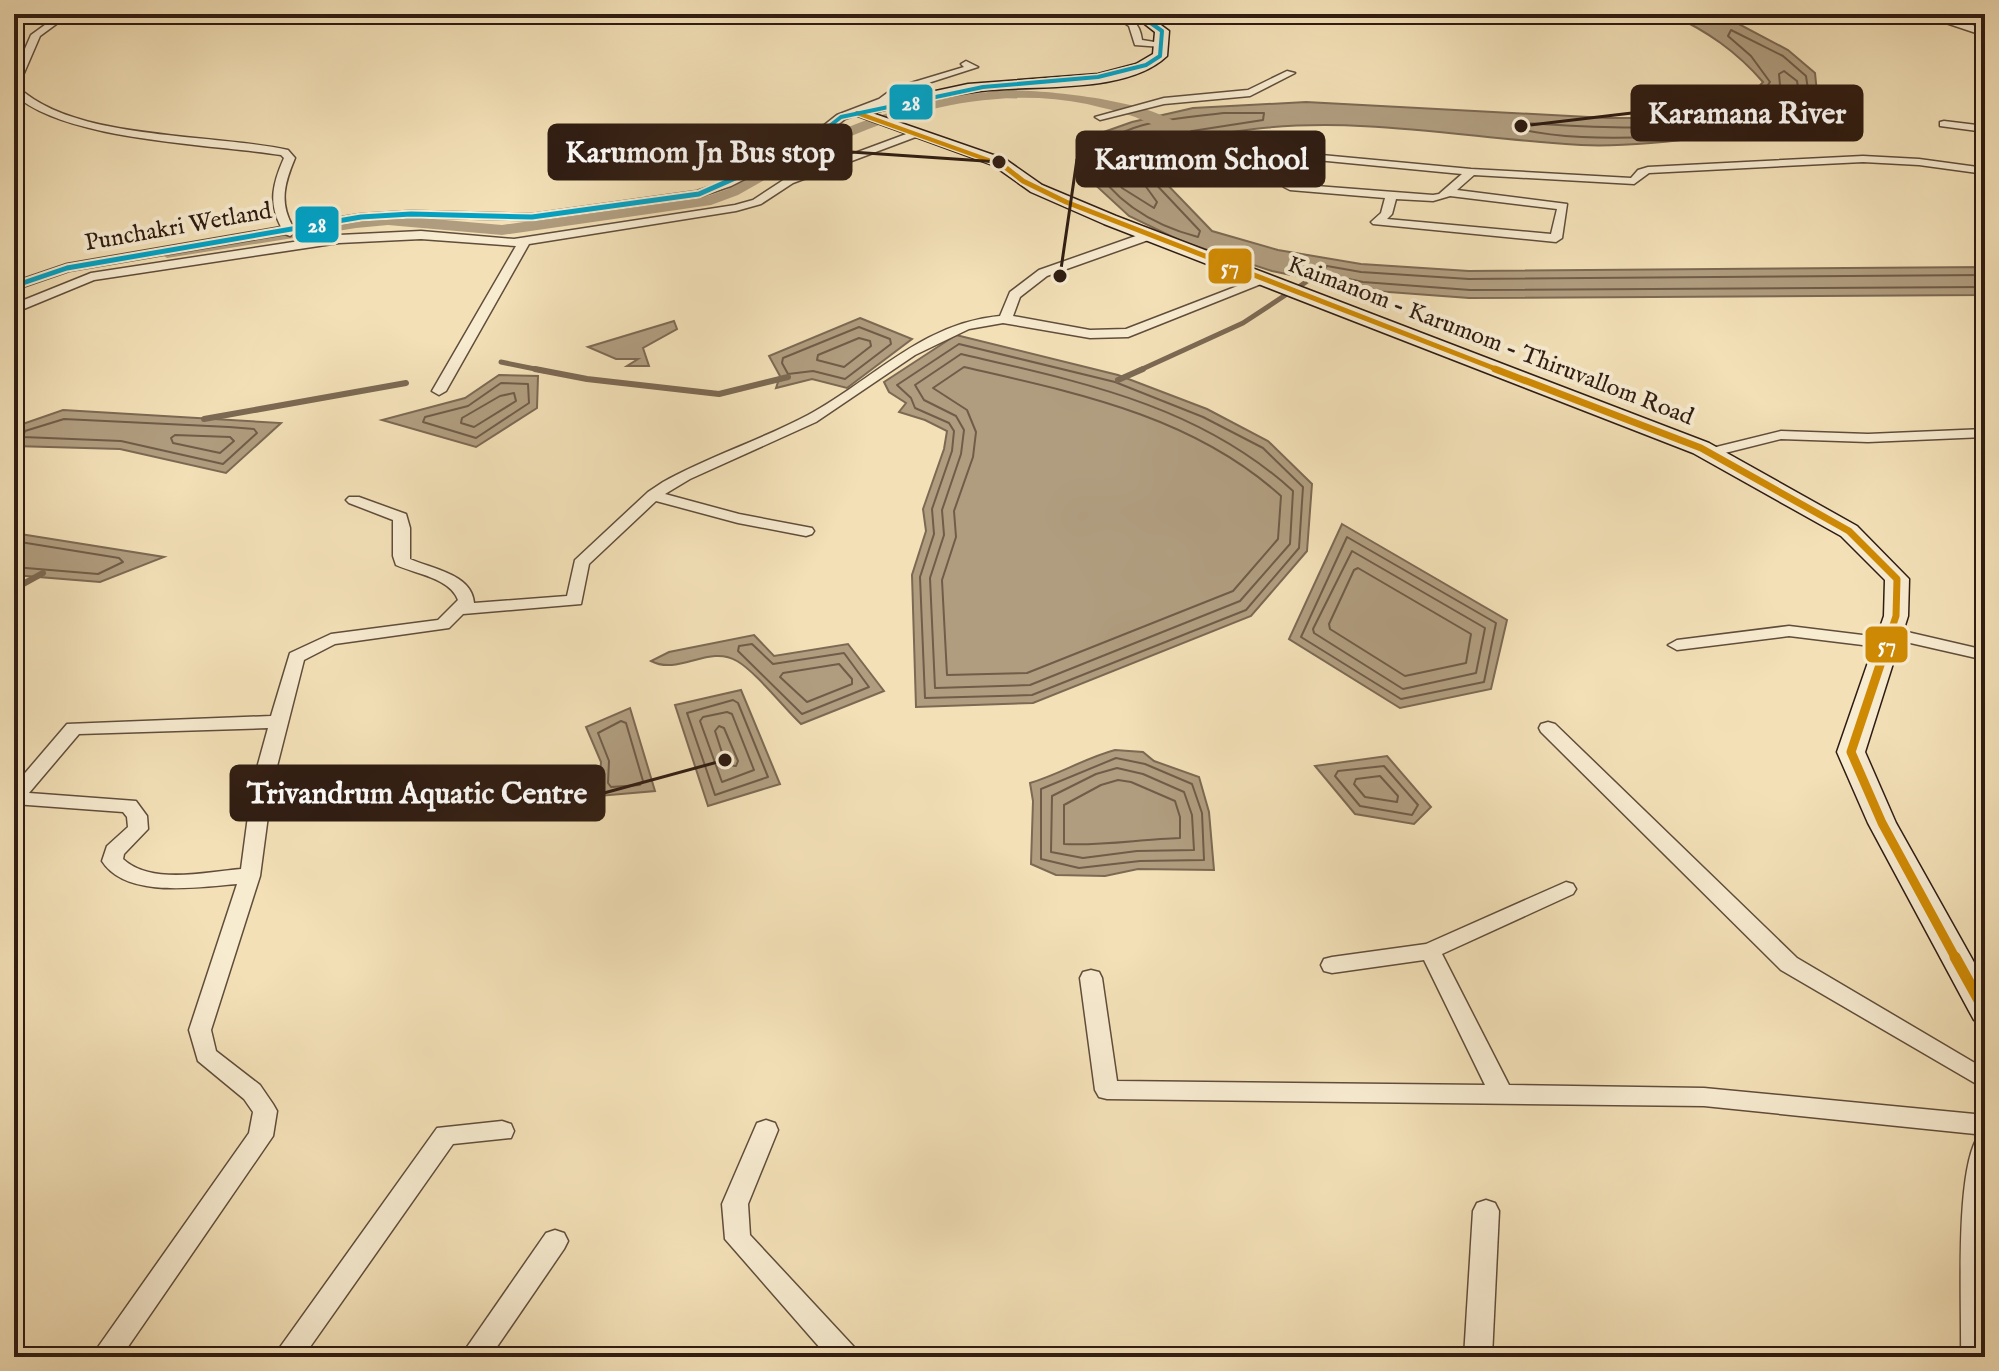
<svg xmlns="http://www.w3.org/2000/svg" width="1999" height="1371" font-family="'IM FELL English',serif">
<style>
.water{fill:#b09d7f;stroke:#7c6953;stroke-width:2}
.lines{fill:none;stroke-linecap:round;stroke-linejoin:round}
.shore{stroke:#705c48;stroke-width:2}
.stream-far1{stroke:#7c6953;stroke-width:5}
.stream{stroke:#7c6953;stroke-width:6}
.canal{fill:#b09d7f;fill-rule:evenodd}
.minor-casing{stroke:#604d3b;stroke-width:3}
.secondary-casing{stroke:#2f1c12;stroke-width:3}
.minor{fill:#f7ebd0;fill-rule:evenodd}
.secondary{fill:#f7ebd0;fill-rule:evenodd}
.bus-1-far4-casing{stroke:#f7ebd0;stroke-width:7}
.bus-1-far3-casing{stroke:#f7ebd0;stroke-width:9}
.bus-1-far2-casing{stroke:#f7ebd0;stroke-width:12}
.bus-1-far1-casing{stroke:#f7ebd0;stroke-width:15}
.bus-1-casing{stroke:#f7ebd0;stroke-width:17}
.bus-2-far1-casing{stroke:#f7ebd0;stroke-width:7}
.bus-2-casing{stroke:#f7ebd0;stroke-width:9}
.bus-1-far4{stroke:#cf8a04;stroke-width:4}
.bus-1-far3{stroke:#cf8a04;stroke-width:5}
.bus-1-far2{stroke:#cf8a04;stroke-width:7}
.bus-1-far1{stroke:#cf8a04;stroke-width:9}
.bus-1{stroke:#cf8a04;stroke-width:11}
.bus-2-far1{stroke:#02a2c5;stroke-width:4}
.bus-2{stroke:#02a2c5;stroke-width:5}
.labels{text-anchor:middle;stroke-width:8;stroke-linejoin:round;paint-order:stroke}
.far-street-label{font-size:24px;fill:#2f1c12;stroke:#f7ebd0}
.leader{fill:none;stroke:#2f1c12;stroke-width:3}
.callout-dot{fill:#2f1c12;stroke:#f7ebd0;stroke-width:3}
.callout{fill:#2f1c12;stroke:#2f1c12;stroke-width:3}
.callout-label{font-size:30px;text-anchor:middle;font-weight:bold;fill:#fff}
.line-badge{stroke:#f7ebd0;stroke-width:3}
.badge-label{font-size:22px;text-anchor:middle;font-weight:bold;fill:#fff}
</style>
<rect width="100%" height="100%" fill="#f3e0b7"/>
<filter id="stains"><feTurbulence type="fractalNoise" baseFrequency=".0025" numOctaves="4"/><feColorMatrix values="0 0 0 0 .2 0 0 0 0 .09 0 0 0 0 .02 0 0 0 .5 -.17"/></filter>
<radialGradient id="worn" r=".72"><stop offset=".6" stop-color="#630" stop-opacity="0"/><stop offset="1" stop-color="#630" stop-opacity=".3"/></radialGradient>
<g class="water">
<path d="M1670,14H1720L1788,50L1815,73L1817,93C1794,124 1750,131 1714,136C1670,142 1625,147 1581,145C1472,139 1364,116 1254,129C1221,133 1191,137 1161,153L1157,174L1212,231L1278,250L1361,264L1469,271L1985,267V295L1469,298L1362,290L1272,271L1183,242L1129,216L1091,181L1080,159L1085,145L1101,133L1132,122L1193,108L1306,102L1607,118H1668L1727,108L1750,97L1763,82C1736,51 1707,31 1670,14Z"/>
<polygon points="860,318 912,339 847,388 812,379 776,388 780,376 769,356"/>
<polygon points="674,321 677,329 643,348 649,366 627,366 638,359 616,359 588,347"/>
<polygon points="956,335 1118,375 1207,409 1268,441 1312,484 1307,551 1251,616 1033,703 916,707 912,575 926,531 923,509 944,449 947,431 925,420 899,412 906,403 889,392 884,382"/>
<polygon points="499,375 538,376 537,408 476,447 382,420 465,398"/>
<polygon points="63,410 281,423 226,473 120,449 14,446 14,427"/>
<polygon points="1342,524 1507,620 1491,689 1400,708 1289,639"/>
<polygon points="14,533 164,557 100,582 14,575"/>
<path d="M754,635L774,656L848,644L884,691L801,724C784,708 756,672 737,661C709,644 679,676 651,661L669,652Z"/>
<polygon points="741,690 780,784 708,806 675,705"/>
<polygon points="630,708 655,791 599,796 601,762 586,727"/>
<path d="M1115,750L1143,752L1154,761L1199,777L1209,812L1214,870L1138,869L1105,876L1056,875L1031,864L1033,801L1030,783C1060,774 1085,758 1115,750Z"/>
<polygon points="1387,756 1431,807 1414,824 1355,814 1315,766"/>
</g>
<g class="lines">
<g class="shore">
<path d="M1731,30L1783,56L1806,76L1808,90C1802,95 1796,102 1789,106C1728,140 1587,145 1520,129L1524,123C1582,126 1709,139 1755,102C1761,97 1766,88 1770,82L1751,56L1728,36Z"/>
<polygon points="1784,71 1797,81 1798,87 1779,100 1776,96 1780,85 1779,74"/>
<path d="M1224,113H1264L1263,120L1192,131L1155,150L1150,178L1200,231L1198,237C1152,225 1113,201 1089,159C1115,120 1181,118 1224,113Z"/>
<polygon points="1143,138 1147,142 1139,177 1157,202 1154,208 1122,188 1100,158 1110,149"/>
<polyline points="1985,275 1469,279 1361,272 1327,266 1323,270 1325,274 1363,282 1470,290 1985,287"/>
<polygon points="859,327 890,339 891,344 845,379 813,371 788,374 782,363 783,358"/>
<polygon points="859,338 870,341 871,346 844,367 817,360 818,355"/>
<polygon points="959,344 1115,382 1203,417 1263,448 1303,487 1299,548 1246,610 1032,695 925,698 920,577 934,534 932,509 952,451 954,431 949,423 915,408 911,398 897,385"/>
<path d="M961,354C1081,382 1199,405 1293,491L1290,544L1240,601L1030,685L935,688L930,578L944,535L942,510L961,454L964,430L956,416L924,400L915,385Z"/>
<path d="M964,367C1077,393 1193,416 1281,496L1278,539L1233,591L1027,673L947,675L942,580L956,537L954,511L973,457L976,432L967,410L933,388Z"/>
<polygon points="501,383 528,384 529,403 476,438 423,422 425,417 468,406"/>
<polygon points="514,393 516,401 474,427 461,423 462,418 500,396"/>
<polygon points="64,419 229,427 254,429 257,433 223,464 121,441 23,437 25,431"/>
<polygon points="175,435 230,437 234,441 220,453 173,443 171,438"/>
<polygon points="1347,537 1496,623 1484,682 1401,699 1301,637"/>
<polyline points="14,541 119,558 123,562 98,574 14,567"/>
<polygon points="1352,551 1485,628 1476,673 1403,689 1314,633 1313,629"/>
<polygon points="1358,568 1471,634 1466,663 1405,676 1330,629 1329,624 1354,570"/>
<polygon points="752,644 773,664 844,653 869,687 802,714 738,651 739,646"/>
<polygon points="839,664 852,679 852,684 807,702 780,677 783,673"/>
<polygon points="733,700 738,703 768,777 715,795 687,713"/>
<polygon points="727,712 732,714 754,770 722,782 700,721 703,717"/>
<polygon points="621,721 626,723 643,781 640,785 611,787 608,783 609,761 598,733"/>
<polygon points="719,726 724,728 738,761 736,766 726,765 715,731"/>
<polygon points="1116,758 1145,764 1192,784 1202,813 1204,860 1140,861 1079,868 1041,859 1041,789"/>
<polygon points="1384,766 1418,805 1412,815 1360,806 1335,776 1338,771"/>
<polygon points="1117,768 1143,774 1184,792 1192,815 1194,850 1137,851 1083,858 1051,852 1052,796 1096,774"/>
<polygon points="1380,776 1398,796 1397,802 1365,797 1354,784 1356,779"/>
<path d="M1118,780L1131,782L1175,801L1180,817V838C1141,839 1103,846 1064,844V805L1101,785Z"/>
</g>
<g class="stream-far1">
<polyline points="1297,288 1318,274"/>
<polyline points="501,362 545,371"/>
<polyline points="1138,371 1243,323 1287,294"/>
</g>
<g class="stream">
<polyline points="535,369 587,379 719,394 788,377"/>
<polyline points="1118,380 1143,369"/>
<polyline points="204,419 406,383"/>
<polyline points="14,589 43,573"/>
</g>
<path class="canal" d="M1009,90C1053,91 1152,100 1186,129C1181,133 1182,134 1175,132C1162,130 1148,122 1135,117C1119,111 1103,108 1087,104C1001,87 914,107 835,143V150L789,166L738,195L711,205L502,235L388,225L356,228L167,258L159,253L167,248L356,218L388,215L502,225L708,196L728,189L779,160L822,145V138C883,111 942,95 1009,90Z"/>
<g class="minor-casing">
<g id="minor">
<path d="M60,14H70L40,36L18,87C75,141 211,133 288,150L295,158C285,182 279,201 292,225L361,214L411,211L532,214L697,191L723,182L804,141L837,115L879,99L894,88L964,67L961,64L966,61L978,67L900,92L887,103L845,119L812,145L731,186L699,197L532,220L411,217L361,220L296,232L290,236L285,234L69,271L14,290V282L67,264L281,227C268,202 273,183 284,158L281,155C212,144 64,141 14,94V74L31,35Z"/>
<path d="M1111,14C1129,14 1140,22 1142,40L1167,44L1162,47L1135,45L1129,26Z"/>
<polygon points="1935,14 1945,14 1985,30 1985,36 1946,23"/>
<polygon points="1287,71 1295,73 1250,96 1164,104 1100,120 1095,117 1164,98 1248,90"/>
<polygon points="1944,121 1985,126 1985,132 1940,126 1940,122"/>
<polygon points="917,130 922,133 921,135 793,183 761,204 736,211 529,244 446,391 439,395 432,391 516,246 421,239 339,243 94,280 14,313 14,304 91,273 339,235 421,231 514,239 735,205 753,200 785,179"/>
<path d="M1300,153L1471,169L1631,178L1638,170L1648,167L1863,156L1919,159L1985,168V174L1919,165L1863,162L1649,173L1634,184L1474,175L1457,190L1567,204L1562,238L1556,242L1373,224L1371,222L1381,213L1385,198L1290,190L1284,187L1290,184L1433,195L1439,194L1462,174L1296,158L1295,156ZM1450,196L1557,209L1551,234L1387,219L1392,214L1396,199L1433,201Z"/>
<path d="M1150,231L1154,232V238L1047,276L1020,297L1013,316L1090,330L1126,329L1261,277L1271,280L1128,337L1090,338L1003,323L969,329L915,355L816,422L690,479L665,494L739,514L812,528L814,531L812,534L806,536L738,523L656,501L589,564L581,604L463,614L449,628L335,644L304,660L272,786L260,876L211,1030L216,1051L260,1085L273,1104L277,1111L273,1136L121,1357H91L249,1133L253,1112L244,1099L198,1061L189,1030L237,884C198,887 126,899 102,861L107,846L128,827L127,817L123,812L14,804V786L67,724L271,716L290,653L331,634L438,620L458,600C450,578 416,574 396,565L393,556V520L349,503L346,500L349,497H359L406,514L410,528V559C432,569 472,574 474,603L567,596L575,560L648,492L663,482C710,456 761,440 808,415C873,380 922,323 1000,316L1010,292L1039,270ZM268,728L252,786L241,869C206,872 151,885 123,859L124,854L148,829L147,816L136,801L29,793L79,734Z"/>
<polygon points="1985,429 1985,437 1868,442 1781,439 1709,457 1702,453 1704,450 1781,431 1868,434"/>
<polygon points="1789,626 1887,638 1896,643 1887,648 1789,636 1677,650 1668,645 1677,640"/>
<polygon points="1890,628 1985,650 1985,660 1884,637 1881,633"/>
<polygon points="1548,722 1555,724 1797,958 1985,1069 1985,1089 1781,970 1541,732 1539,728 1541,724"/>
<polygon points="1566,882 1573,884 1576,889 1573,894 1442,954 1509,1085 1704,1088 1985,1115 1985,1135 1704,1106 1107,1099 1099,1097 1095,1090 1080,978 1083,972 1091,970 1099,972 1102,978 1117,1081 1485,1085 1424,960 1332,973 1324,971 1321,965 1324,959 1332,957 1426,944"/>
<polygon points="766,1120 775,1123 778,1130 748,1204 750,1235 855,1348 859,1357 828,1357 725,1239 722,1204 757,1123"/>
<polygon points="502,1121 511,1124 514,1131 511,1138 453,1144 303,1357 273,1357 437,1128"/>
<path d="M1985,1137V1357H1961C1962,1306 1955,1181 1976,1140Z"/>
<polygon points="1486,1200 1495,1203 1499,1211 1492,1357 1464,1357 1473,1211 1477,1203"/>
<polygon points="555,1230 564,1233 568,1241 564,1249 490,1357 460,1357 546,1233"/>
</g>
</g>
<g class="secondary-casing">
<path id="secondary" d="M1132,14H1146L1169,31L1167,56C1126,95 1035,84 981,91C945,96 908,104 872,113L1005,159L1042,185L1116,216L1709,443L1857,526L1909,579L1908,616L1865,752L1896,823L1985,982V1023L1974,1020L1969,1011L1868,823L1837,752L1884,616L1885,580L1841,536L1693,453L1104,224L1031,192L993,165L850,113L889,101L968,84L1098,74L1136,64L1153,54L1155,32Z"/>
</g>
<use href="#minor" class="minor"/>
<use href="#secondary" class="secondary"/>
<g class="bus-1-far4-casing">
<polyline id="bus-1-far4" points="857,113 1002,165"/>
</g>
<g class="bus-1-far3-casing">
<polyline id="bus-1-far3" points="1000,163 1023,181 1066,202 1501,371"/>
</g>
<g class="bus-1-far2-casing">
<polyline id="bus-1-far2" points="1495,369 1701,448 1849,531 1897,579 1896,616 1891,631"/>
</g>
<g class="bus-1-far1-casing">
<polyline id="bus-1-far1" points="1892,629 1851,752 1882,823 1956,959"/>
</g>
<g class="bus-1-casing">
<polyline id="bus-1" points="1955,957 1985,1011"/>
</g>
<g class="bus-2-far1-casing">
<polyline id="bus-2-far1" points="765,165 808,143 841,117 983,87 1098,77 1146,65 1160,56 1162,31 1138,14"/>
</g>
<g class="bus-2-casing">
<polyline id="bus-2" points="14,286 67,268 361,217 411,214 532,217 699,194 769,163"/>
</g>
<use href="#bus-1-far4" class="bus-1-far4"/>
<use href="#bus-1-far3" class="bus-1-far3"/>
<use href="#bus-1-far2" class="bus-1-far2"/>
<use href="#bus-1-far1" class="bus-1-far1"/>
<use href="#bus-1" class="bus-1"/>
<use href="#bus-2-far1" class="bus-2-far1"/>
<use href="#bus-2" class="bus-2"/>
</g>
<g class="labels">
<g class="far-street-label">
<text transform="translate(178 226) rotate(-10)" y="8">Punchakri Wetland</text>
<text transform="translate(1491 340) rotate(21)" y="8">Kaimanom - Karumom - Thiruvallom Road</text>
</g>
</g>
<path class="leader" d="M1521 126L1632 113M999 162L851 152M1060 276L1077 159M725 760L604 793"/>
<g class="callout-dot">
<circle cx="1521" cy="126" r="8"/>
<circle cx="999" cy="162" r="8"/>
<circle cx="1060" cy="276" r="8"/>
<circle cx="725" cy="760" r="8"/>
</g>
<g class="callout">
<rect x="1632" y="86" width="230" height="54" rx="8"/>
<rect x="549" y="125" width="302" height="54" rx="8"/>
<rect x="1077" y="132" width="247" height="54" rx="8"/>
<rect x="231" y="766" width="373" height="54" rx="8"/>
</g>
<g class="callout-label">
<text x="1747" y="123">Karamana River</text>
<text x="700" y="162">Karumom Jn Bus stop</text>
<text x="1201" y="169">Karumom School</text>
<text x="417" y="803">Trivandrum Aquatic Centre</text>
</g>
<g class="line-badge">
<rect x="888" y="83" width="46" height="38" rx="8" fill="#02a2c5"/>
<rect x="294" y="205" width="46" height="39" rx="8" fill="#02a2c5"/>
<rect x="1207" y="247" width="46" height="38" rx="8" fill="#cf8a04"/>
<rect x="1864" y="625" width="45" height="39" rx="8" fill="#cf8a04"/>
</g>
<g class="badge-label">
<text x="911" y="110">28</text>
<text x="317" y="232">28</text>
<text x="1230" y="274">57</text>
<text x="1887" y="652">57</text>
</g>
<rect width="1999" height="1371" fill="none" stroke="#f3e0b7" stroke-width="48"/>
<rect x="16" y="16" width="1967" height="1339" fill="none" stroke="#2f1c12" stroke-width="4"/>
<rect x="24" y="24" width="1951" height="1323" fill="none" stroke="#2f1c12" stroke-width="2"/>
<rect width="100%" height="100%" filter="url(#stains)"/>
<rect width="100%" height="100%" fill="url(#worn)"/>
</svg>
